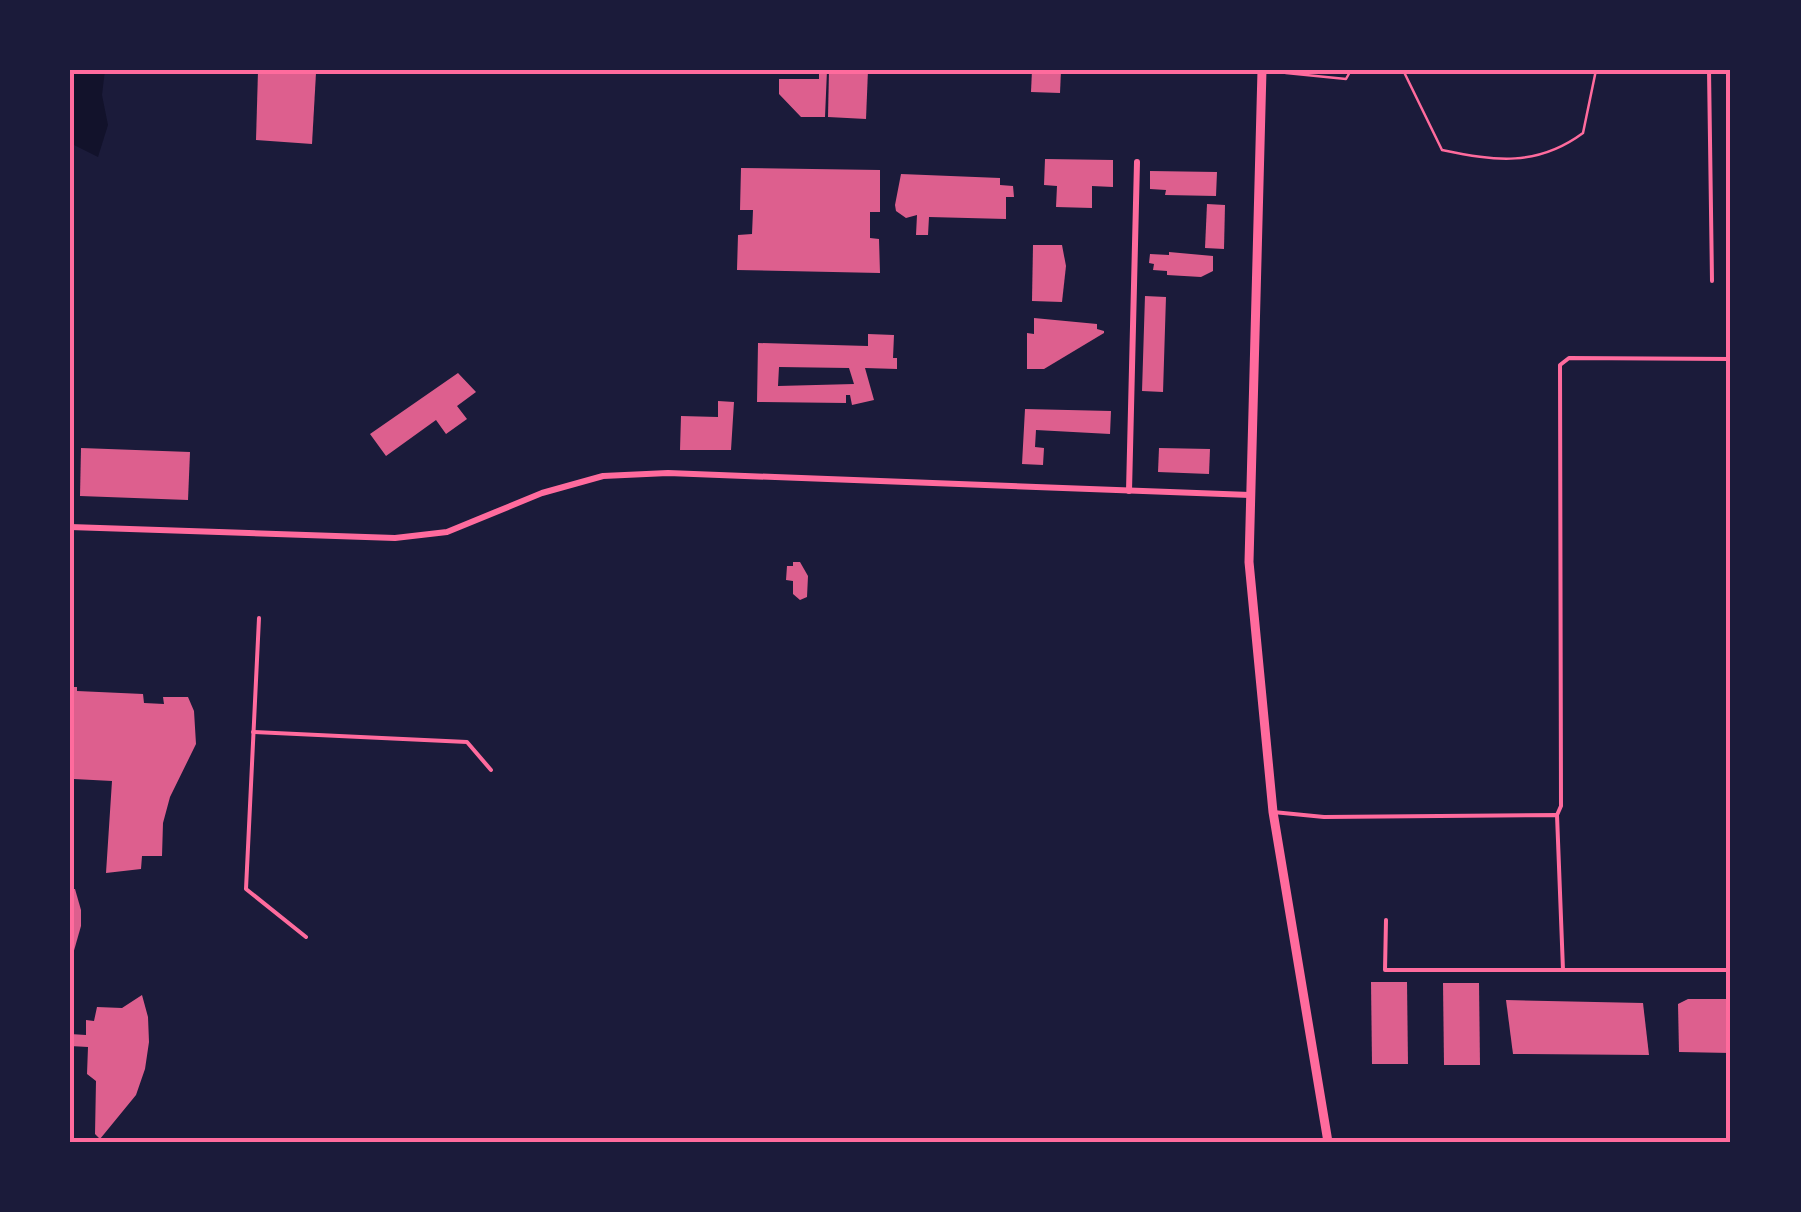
<svg xmlns="http://www.w3.org/2000/svg" width="1801" height="1212" font-family="'PT Serif',serif">
<style>
.water{fill:#12122b}
.building{fill:#dd5f8e;fill-rule:evenodd}
.lines{fill:none;stroke-linecap:round;stroke-linejoin:round}
.path{stroke:#ff6b9d;stroke-width:2.5}
.service{stroke:#ff6b9d;stroke-width:4}
.minor{stroke:#ff6b9d;stroke-width:6}
.secondary{stroke:#ff6b9d;stroke-width:9}
.neatline{fill:none;stroke:#ff6b9d;stroke-width:4}
</style>
<rect width="100%" height="100%" fill="#1b1b3a"/>
<polygon class="water" points="70,70 105,70 102,95 108,125 98,157 70,143"/>
<g class="building">
<polygon points="819,70 827,70 825,117 801,117 779,94 779,79 819,79"/>
<polygon points="829,70 868,70 866,119 828,117"/>
<polygon points="1032,70 1061,70 1060,93 1031,92"/>
<polygon points="258,71 316,73 312,144 256,140"/>
<polygon points="1045,159 1113,160 1113,187 1092,186 1092,208 1056,207 1057,186 1044,185"/>
<polygon points="741,168 880,170 880,212 870,212 870,238 879,239 880,273 737,270 738,235 752,234 753,210 740,210"/>
<polygon points="1150,171 1217,172 1216,196 1165,195 1166,190 1150,189"/>
<polygon points="901,174 1000,178 1000,185 1013,186 1014,197 1006,197 1006,219 929,217 928,235 916,235 917,215 906,218 896,211 895,205"/>
<polygon points="1207,204 1225,205 1224,249 1205,248"/>
<polygon points="1033,245 1062,245 1066,266 1062,302 1032,301"/>
<polygon points="1169,252 1213,256 1213,271 1201,277 1167,275 1167,271 1153,270 1154,264 1149,263 1150,254 1169,255"/>
<polygon points="1145,296 1166,297 1163,392 1142,391"/>
<polygon points="1034,318 1097,324 1097,329 1104,331 1104,333 1044,369 1027,369 1027,333 1034,334"/>
<path d="M868,334L894,335L893,358H897V369L865,368L874,400L852,405L850,395H846V403L757,402L758,343L868,346ZM779,367L849,368L854,384L778,386Z"/>
<polygon points="458,373 476,392 457,406 467,419 446,434 436,420 386,456 370,434"/>
<polygon points="718,401 734,402 731,450 680,450 681,416 718,417"/>
<polygon points="1025,409 1111,411 1110,434 1036,430 1035,447 1044,448 1043,465 1022,464"/>
<polygon points="81,448 190,452 188,500 80,496"/>
<polygon points="1159,448 1210,449 1209,474 1158,472"/>
<polygon points="793,562 800,562 808,576 807,597 800,600 793,594 793,581 786,580 787,566 793,566"/>
<polygon points="70,687 77,687 77,691 143,694 144,703 164,704 163,697 188,697 194,711 196,744 170,797 163,823 162,856 142,856 141,869 106,873 112,781 74,779 73,791 70,791"/>
<polygon points="70,889 75,889 81,910 81,926 73,954 70,954"/>
<polygon points="1371,982 1407,982 1408,1064 1372,1064"/>
<polygon points="1443,983 1479,983 1480,1065 1444,1065"/>
<polygon points="142,995 148,1017 149,1042 145,1069 136,1095 100,1139 95,1134 96,1081 87,1074 88,1047 70,1046 70,1034 86,1035 86,1020 94,1021 97,1007 122,1008"/>
<polygon points="1688,999 1731,999 1731,1053 1679,1052 1678,1004"/>
<polygon points="1506,1000 1643,1003 1649,1055 1513,1054"/>
</g>
<g class="lines">
<g class="path">
<path d="M1403,70L1442,150C1495,161 1537,167 1583,133L1596,70"/>
<polyline points="1286,73 1346,79 1351,70"/>
</g>
<g class="service">
<polyline points="1709,70 1712,281"/>
<polyline points="259,618 246,889 306,937"/>
<polyline points="253,732 467,742 491,770"/>
<polyline points="1273,812 1324,817 1557,815 1563,970 1385,970 1386,920"/>
<polyline points="1557,815 1561,806 1560,365 1569,358 1731,359"/>
<polyline points="1563,970 1731,970"/>
</g>
<g class="minor">
<polyline points="1129,491 1137,162"/>
<polyline points="70,527 395,538 447,532 542,493 603,476 668,473 1250,495"/>
</g>
<polyline class="secondary" points="1262,70 1249,562 1273,812 1328,1142"/>
</g>
<rect width="1801" height="1212" fill="none" stroke="#1b1b3a" stroke-width="145"/>
<rect x="72" y="72" width="1656" height="1068" class="neatline"/>
</svg>
